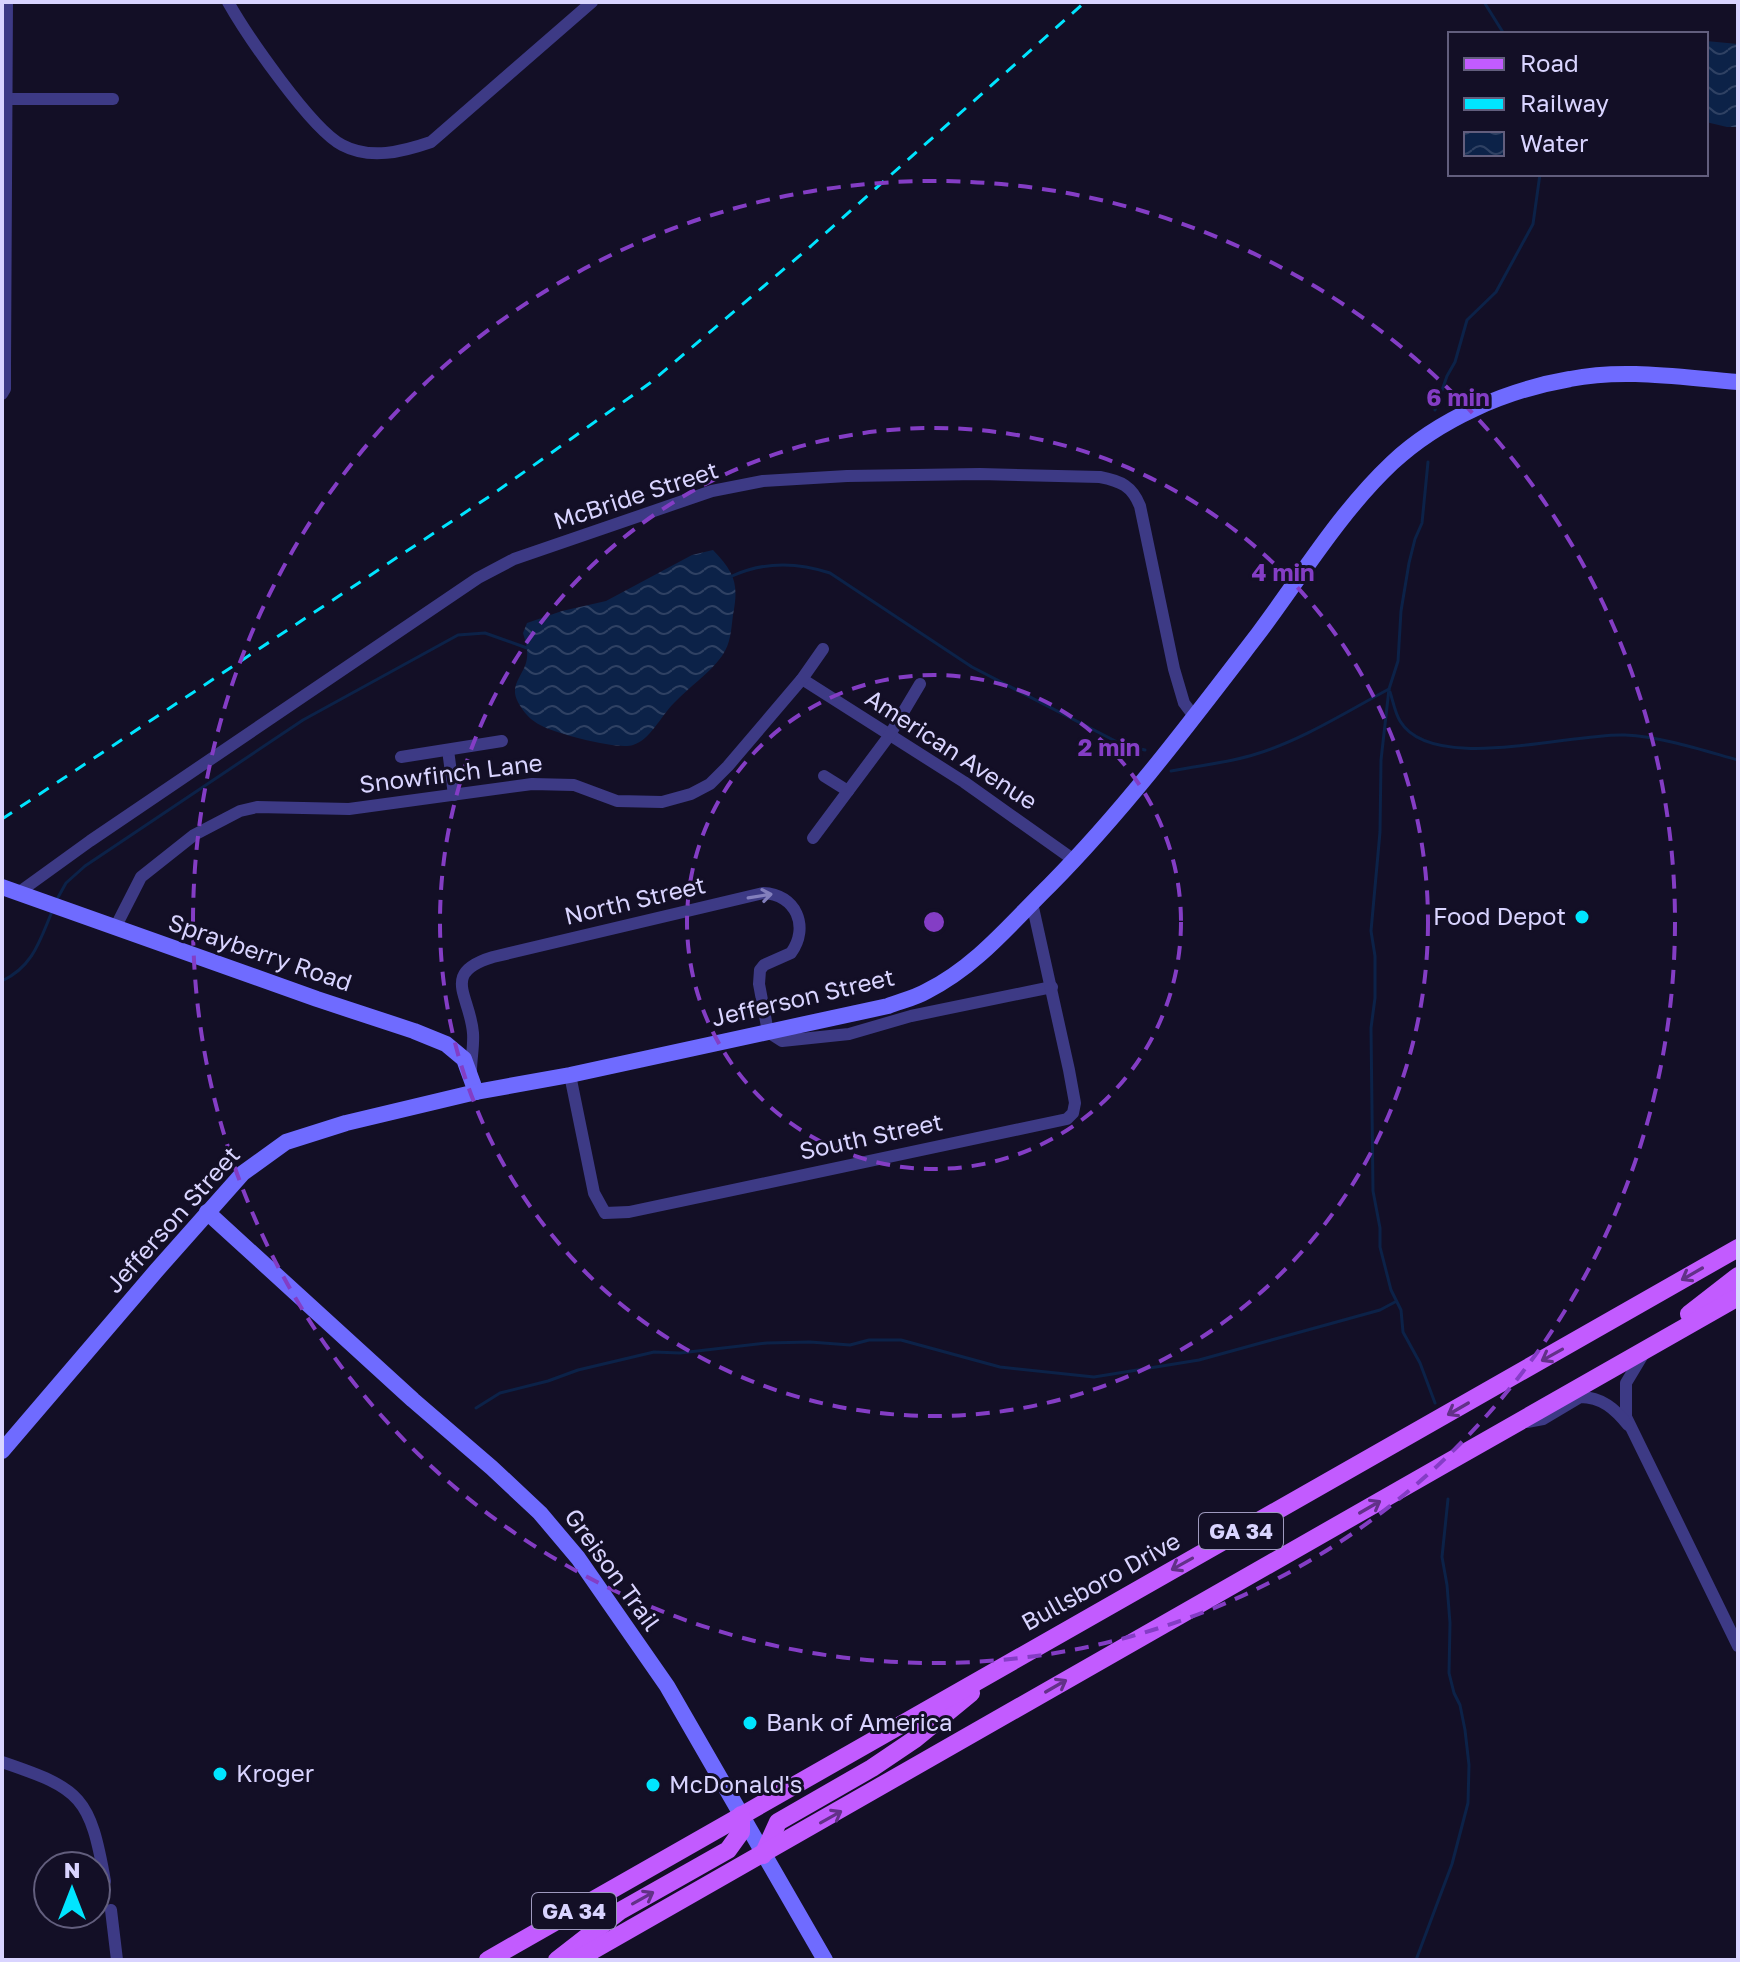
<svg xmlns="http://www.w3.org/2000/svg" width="1740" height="1962" font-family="'Golos Text',sans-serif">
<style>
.water{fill:url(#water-waves)}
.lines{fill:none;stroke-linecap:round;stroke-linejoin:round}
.stream{stroke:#0c2248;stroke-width:3}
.street{stroke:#3d3a85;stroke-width:12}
.secondary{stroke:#6f6bff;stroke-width:16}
.primary{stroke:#c25bff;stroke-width:18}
.rail{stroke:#00e5ff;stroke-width:3;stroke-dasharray:12 10;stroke-linecap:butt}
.oneway{stroke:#837fbc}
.oneway2{stroke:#623188}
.ring{fill:none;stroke:#843dc5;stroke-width:4;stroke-dasharray:14 10}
.poi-dot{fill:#00e5ff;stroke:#130f26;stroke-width:3}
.labels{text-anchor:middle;stroke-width:6;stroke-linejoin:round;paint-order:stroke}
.shield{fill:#130f26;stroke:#9e99be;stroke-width:2}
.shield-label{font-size:22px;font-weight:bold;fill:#d9d4ff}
.street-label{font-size:24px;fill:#d9d4ff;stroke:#130f26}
.poi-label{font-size:24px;fill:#d9d4ff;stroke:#130f26;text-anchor:start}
.centre{fill:#843dc5;stroke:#130f26;stroke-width:4}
.ring-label{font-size:24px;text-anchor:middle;font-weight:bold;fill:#843dc5;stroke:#130f26;stroke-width:6;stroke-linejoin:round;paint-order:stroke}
</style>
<defs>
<pattern id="water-waves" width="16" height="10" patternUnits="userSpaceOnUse" patternTransform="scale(2)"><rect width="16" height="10" fill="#0c2248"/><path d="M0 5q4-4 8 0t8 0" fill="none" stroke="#2f4163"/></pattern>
</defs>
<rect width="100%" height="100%" fill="#130f26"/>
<g class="water">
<polygon points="1706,41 1738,44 1738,127 1727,127 1706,122"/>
<path d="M713,550C735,573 739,584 733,615C731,630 731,643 722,656C709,674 689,687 674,703C661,716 650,740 633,745C617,750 559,734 544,727C535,723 526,716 521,707C507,687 521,679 526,663C529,652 526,643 523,633L527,623L562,611L606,601L692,555Z"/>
</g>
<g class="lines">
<g class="stream">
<polyline points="1484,2 1504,34"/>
<polyline points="1435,410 1447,376 1455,362 1467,320 1496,292 1533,224 1540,174"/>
<polyline points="1428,462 1422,523 1415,539 1409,563 1401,611 1398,661 1389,689 1381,760 1380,832 1371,931 1375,956 1375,998 1371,1028 1373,1191 1380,1228 1380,1247 1391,1290 1401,1310 1403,1332 1420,1363 1435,1403"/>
<path d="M732,576C765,561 797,562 830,573L972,667L1123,745L1145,750"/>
<path d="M1390,692C1393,701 1395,713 1400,721C1432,775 1574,732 1625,735C1663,737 1702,750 1738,760"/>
<path d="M1171,771C1200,765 1229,763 1256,754C1302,740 1346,712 1389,689"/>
<polyline points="56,901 66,883 85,866 303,720 458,635 485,633 527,648"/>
<path d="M2,981C32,967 39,943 51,914"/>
<polyline points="476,1408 500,1393 548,1381 578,1370 654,1352 680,1353 767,1343 810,1342 850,1345 869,1340 901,1340 1000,1367 1094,1377 1199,1360 1380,1310 1395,1302"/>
<polyline points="1416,1960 1452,1864 1468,1803 1469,1765 1465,1730 1460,1705 1454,1693 1449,1673 1450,1623 1447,1585 1442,1557 1448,1499"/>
</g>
<g class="street">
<path d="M228,2C246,34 311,129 342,145C370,160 402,152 431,142L592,2"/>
<polyline points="2,99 113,99"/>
<polyline points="2,394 5,389 5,365 7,2"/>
<polyline points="802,679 964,782 1074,860"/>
<polyline points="448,750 454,795"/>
<polyline points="401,757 502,741"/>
<polyline points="824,776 848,791"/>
<polyline points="813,838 889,736 920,684"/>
<path d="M18,893L90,841L478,578L514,559L712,491L763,481L847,476L980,474L1100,477C1121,481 1132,486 1140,506L1174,669L1184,703L1193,715"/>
<polyline points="115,928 141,877 194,835 240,811 257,807 349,809 532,784 574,785 617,801 662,802 691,794 710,784 728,766 802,679 823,649"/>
<path d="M471,1071C471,1059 474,1045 473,1033C470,995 440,973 493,957L763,893C796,894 810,927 791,953L764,965L760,970L759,984L768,1032L782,1041L849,1034L911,1016L1052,987"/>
<polyline points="570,1075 594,1193 605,1213 629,1212 1067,1119 1073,1113 1075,1103 1069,1070 1032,903"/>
<polyline points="1644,1353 1626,1383 1626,1417 1738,1646"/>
<path d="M1527,1422L1543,1419L1580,1397C1602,1397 1615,1409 1628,1425"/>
<path d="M2,1762C82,1789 90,1797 105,1881"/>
<polyline points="111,1910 117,1960"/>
</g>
<g class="secondary">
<polyline points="2,887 317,999 414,1031 446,1044 464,1059 476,1092"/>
<polyline points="207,1212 413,1400 492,1468 540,1513 578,1558 667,1686 825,1960"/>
<path d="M2,1451L156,1271L243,1173L286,1142L346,1123L476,1092L570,1075L888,1006C901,1001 915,998 927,991C977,966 1011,923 1050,885C1126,808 1192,720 1258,634C1301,577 1339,513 1392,463C1439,419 1506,390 1570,379C1625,368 1683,378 1738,382"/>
</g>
<g class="primary">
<polyline points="1689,1314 1738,1276"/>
<polyline points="763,1855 778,1822 872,1768 915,1739 971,1693"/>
<polyline points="488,1960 1738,1248"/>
<polyline points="557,1960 620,1911 728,1850 741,1832 741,1815"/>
<path d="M576,1960C964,1741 1350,1517 1738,1297"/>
</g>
<polyline class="rail" points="2,819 493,494 650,383 811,246 1085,2"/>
</g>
<defs><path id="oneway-shaft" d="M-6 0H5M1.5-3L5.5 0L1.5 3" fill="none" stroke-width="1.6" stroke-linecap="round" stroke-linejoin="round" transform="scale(2)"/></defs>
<use class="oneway" href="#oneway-shaft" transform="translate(760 896) rotate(-9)"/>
<g class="oneway2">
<use href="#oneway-shaft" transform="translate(1692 1274) rotate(150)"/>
<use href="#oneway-shaft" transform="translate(1552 1355) rotate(151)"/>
<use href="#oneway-shaft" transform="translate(1458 1409) rotate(150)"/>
<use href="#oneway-shaft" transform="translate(1370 1507) rotate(-30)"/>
<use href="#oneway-shaft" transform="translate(1182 1564) rotate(151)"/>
<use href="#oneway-shaft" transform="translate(1056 1686) rotate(-30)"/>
<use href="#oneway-shaft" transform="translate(831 1817) rotate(-29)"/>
<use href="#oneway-shaft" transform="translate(643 1898) rotate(-29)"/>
</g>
<g class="ring">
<circle cx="934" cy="922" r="247"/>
<circle cx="934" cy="922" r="494"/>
<circle cx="934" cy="922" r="741"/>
</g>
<g class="poi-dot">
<circle cx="1582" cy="917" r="8"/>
<circle cx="750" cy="1723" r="8"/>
<circle cx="220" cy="1774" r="8"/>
<circle cx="653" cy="1785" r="8"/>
</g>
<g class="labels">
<g class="shield">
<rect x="1199" y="1513" width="84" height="36" rx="6"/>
<rect x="532" y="1893" width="84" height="36" rx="6"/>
</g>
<g class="shield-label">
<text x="1241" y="1539">GA 34</text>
<text x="574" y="1919">GA 34</text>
</g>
<g class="street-label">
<text transform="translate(636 496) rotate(-18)" y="8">McBride Street</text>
<text transform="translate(951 750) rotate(33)" y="8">American Avenue</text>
<text transform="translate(451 774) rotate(-7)" y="8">Snowfinch Lane</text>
<text transform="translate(635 901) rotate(-13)" y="8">North Street</text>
<text transform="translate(260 953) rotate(19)" y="8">Sprayberry Road</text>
<text transform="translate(803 998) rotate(-13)" y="8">Jefferson Street</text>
<text transform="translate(871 1137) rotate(-12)" y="8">South Street</text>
<text transform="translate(173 1220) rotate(-48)" y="8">Jefferson Street</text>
<text transform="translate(612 1570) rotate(54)" y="8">Greison Trail</text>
<text transform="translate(1101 1582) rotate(-29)" y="8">Bullsboro Drive</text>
</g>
<g class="poi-label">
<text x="1566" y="925" text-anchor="end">Food Depot</text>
<text x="766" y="1731">Bank of America</text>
<text x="236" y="1782">Kroger</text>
<text x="669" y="1793">McDonald's</text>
</g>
</g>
<circle cx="934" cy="922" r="12" class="centre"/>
<g class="ring-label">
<text x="1458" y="406">6 min</text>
<text x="1283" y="581">4 min</text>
<text x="1109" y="756">2 min</text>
</g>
<rect width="1740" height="1962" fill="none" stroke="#d9d4ff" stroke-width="8"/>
<rect x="1448" y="32" width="260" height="144" fill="#130f26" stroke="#625e7d" stroke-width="2"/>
<rect x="1464" y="58" width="40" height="12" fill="#c25bff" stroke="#625e7d" stroke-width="2"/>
<text x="1520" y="72" font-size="24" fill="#d9d4ff">Road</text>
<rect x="1464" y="98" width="40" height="12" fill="#00e5ff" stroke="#625e7d" stroke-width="2"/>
<text x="1520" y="112" font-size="24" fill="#d9d4ff">Railway</text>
<rect x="1464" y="132" width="40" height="24" fill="url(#water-waves)" stroke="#625e7d" stroke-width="2"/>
<text x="1520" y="152" font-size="24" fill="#d9d4ff">Water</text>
<g transform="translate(72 1890)"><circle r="38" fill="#130f26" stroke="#625e7d" stroke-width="2"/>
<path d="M0-6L14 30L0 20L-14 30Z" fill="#00e5ff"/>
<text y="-12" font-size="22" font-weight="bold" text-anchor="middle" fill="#d9d4ff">N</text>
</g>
</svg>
